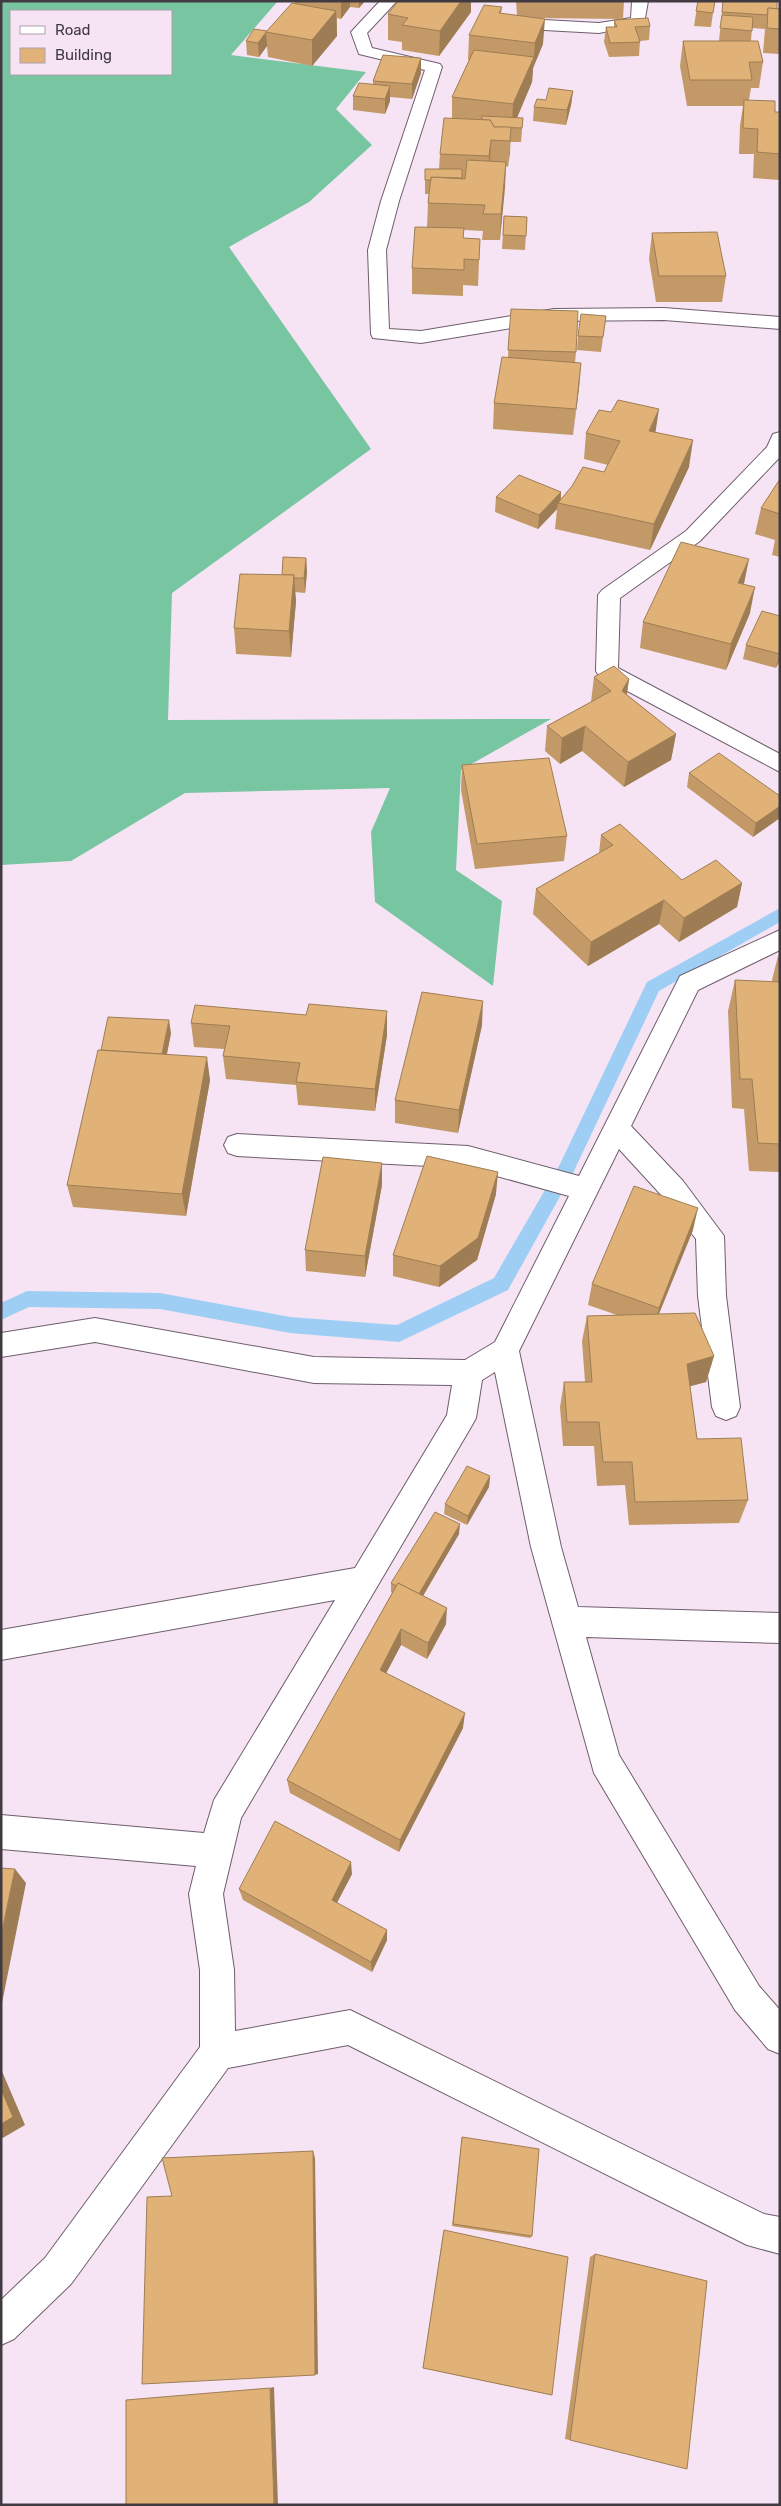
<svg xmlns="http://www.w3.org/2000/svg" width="781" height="2506" font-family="Rubik,sans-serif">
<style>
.forest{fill:#78c5a2;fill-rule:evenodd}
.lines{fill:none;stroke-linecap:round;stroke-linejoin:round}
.stream{fill:#9fcef5;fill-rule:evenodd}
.minor-casing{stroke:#6e5e6d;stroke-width:2}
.minor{fill:#fff;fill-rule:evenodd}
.wall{fill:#c29967}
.shaded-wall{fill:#9e7d54}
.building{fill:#e1b278;stroke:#9e7d54}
</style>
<rect width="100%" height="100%" fill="#f6e4f4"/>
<path class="forest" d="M1,1H278L231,55L366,72L336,109L372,145L309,202L229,247L371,449L172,593L168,720L551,719L461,770L456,870L502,901L493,986L375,902L371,832L390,788L185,793L71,861L1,865ZM11,11H171V74H11Z"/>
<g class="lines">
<polygon class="stream" points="780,908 780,922 659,991 573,1173 508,1290 399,1342 290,1333 160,1309 29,1307 1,1320 1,1303 27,1291 160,1293 290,1317 397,1325 494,1278 560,1164 647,982"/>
<g class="minor-casing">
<g id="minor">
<polygon points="380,1 397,1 367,33 372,48 440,64 442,67 399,201 386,250 389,329 421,331 554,309 664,308 780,317 780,329 664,320 554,321 421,343 373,338 371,334 368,250 381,201 425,70 359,54 351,32"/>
<polygon points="632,1 648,1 644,24 599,33 526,29 518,24 526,19 599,23 631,18"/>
<polygon points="780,432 780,457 700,541 620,598 618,668 780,754 780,772 599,676 596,671 598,595 602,590 686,531 767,447 773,434"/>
<polygon points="780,930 780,950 698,990 631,1126 683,1181 724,1236 726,1296 740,1407 736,1416 726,1420 716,1416 712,1407 698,1296 696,1239 663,1197 619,1149 519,1351 561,1547 578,1607 780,1613 780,1643 586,1637 619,1755 759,1986 780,2010 780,2054 768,2049 735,2010 594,1773 531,1547 495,1372 482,1380 476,1418 471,1427 241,1818 223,1894 234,1970 235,2031 350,2010 764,2214 780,2217 780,2254 747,2245 348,2045 228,2068 71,2284 14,2339 1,2345 1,2300 45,2258 200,2047 200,1970 189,1894 196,1866 1,1849 1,1815 204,1833 214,1800 335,1600 1,1660 1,1630 355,1568 447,1415 452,1385 314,1383 95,1342 1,1357 1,1333 95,1318 314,1357 465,1360 495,1342 569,1196 468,1168 237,1156 228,1153 224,1145 228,1137 237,1134 468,1146 579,1176 680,976"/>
</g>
</g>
<use href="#minor" class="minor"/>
</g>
<g class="wall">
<polygon points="295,1 365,1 359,8 350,7 341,19 337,18 337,36 312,66 268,57 267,46 259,57 247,55 246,41 267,32 295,3"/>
<polygon points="516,1 624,1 623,19 536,18 543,44 533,68 532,82 517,118 523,118 521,142 510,142 508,167 506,166 500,240 482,240 483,231 464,230 463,238 480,239 478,286 463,285 463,296 412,294 412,268 427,227 428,203 429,194 425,194 425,169 439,169 440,154 452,118 452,97 469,60 468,60 469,35 502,7 501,14 517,15"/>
<polygon points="698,1 713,13 711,27 694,26"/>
<polygon points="723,1 780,9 780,54 763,53 765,29 752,28 751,41 763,62 759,88 751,88 749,100 775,112 780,112 780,180 753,178 754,154 739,154 740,125 743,106 687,106 680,66 683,41 719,41"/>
<polygon points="471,12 439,56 402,50 402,42 388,40 388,14"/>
<polygon points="614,20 650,26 649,40 640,41 639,56 609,57 604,42 606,27 614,27"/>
<polygon points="421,58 421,73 412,99 390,97 390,101 385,114 353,110 353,96 373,85 373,81"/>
<polygon points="573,91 571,105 566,125 533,121 534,107"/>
<polygon points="504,216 527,217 525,250 502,249"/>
<polygon points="652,233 726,276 722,302 656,302 649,259"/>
<polygon points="511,309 576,352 575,363 581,363 573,435 493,429 494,403 508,357"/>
<polygon points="606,316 601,352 577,350 578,336"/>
<polygon points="655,432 689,467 650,550 555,529 557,509 538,529 495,512 496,497 561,492 561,500 604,472 608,465 584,459 586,433"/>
<polygon points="780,479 780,557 772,555 775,540 755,534 761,508"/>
<polygon points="306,558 307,572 305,593 295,592 296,601 291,657 236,654 234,628 282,575"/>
<polygon points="744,585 750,613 726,670 640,648 643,622"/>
<polygon points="780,616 780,660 776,668 743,659 746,645"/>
<polygon points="594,677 629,679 627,695 676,734 671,760 624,787 582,751 560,764 545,751 547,726 591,702"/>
<polygon points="462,765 567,836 564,861 475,869 461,790"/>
<polygon points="689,773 780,796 753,837 687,787"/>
<polygon points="601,835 682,880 742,883 737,907 679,942 659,924 588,966 533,914 536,889 599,853"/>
<polygon points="780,955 780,1172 749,1171 744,1109 732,1108 728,1011 735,980 773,982 772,980 778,956"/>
<polygon points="387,1011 387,1035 375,1111 298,1105 296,1085 226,1079 223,1056 224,1049 194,1047 191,1023 306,1015"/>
<polygon points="482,1025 458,1133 395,1123 395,1100"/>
<polygon points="171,1033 167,1054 210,1080 186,1216 73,1207 67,1185 101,1050"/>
<polygon points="382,1185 365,1277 306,1271 305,1250"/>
<polygon points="496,1194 477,1260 439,1287 393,1276 393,1255"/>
<polygon points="693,1230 659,1314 714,1356 706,1382 690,1386 697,1439 748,1500 739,1523 629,1525 625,1485 597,1486 594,1446 563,1446 560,1407 564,1382 585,1382 582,1341 587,1316 617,1315 588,1305 592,1284"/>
<polygon points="490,1476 489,1487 467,1525 444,1514 445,1504"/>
<polygon points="459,1534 423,1596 446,1624 427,1659 401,1645 386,1673 463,1728 399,1852 290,1793 287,1780 392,1593 391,1592 391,1583"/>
<polygon points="352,1874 337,1903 387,1930 387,1940 372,1972 243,1900 239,1889"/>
<polygon points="462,2137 532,2236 530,2238 452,2226"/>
<polygon points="444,2230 552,2395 423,2368 443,2234"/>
<polygon points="595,2254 570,2440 565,2439 590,2257"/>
</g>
<g class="shaded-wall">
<polygon points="341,1 350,1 350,7 341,19"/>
<polygon points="359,1 365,1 359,8"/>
<polygon points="461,1 471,1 471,12 439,56 440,31"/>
<polygon points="336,11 337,36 312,66 312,40"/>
<polygon points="545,19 543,44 533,68 535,43"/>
<polygon points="266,32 267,46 259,57 258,43"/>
<polygon points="534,57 532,82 513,127 512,127 513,104"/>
<polygon points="421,58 421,73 412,99 412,84"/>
<polygon points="390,86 390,101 385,114 385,99"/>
<polygon points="573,91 571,105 566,125 567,110"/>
<polygon points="511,127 510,153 508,167 510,141"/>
<polygon points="491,140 490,166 488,182 489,156"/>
<polygon points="506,162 505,188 500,240 501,214"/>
<polygon points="581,363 579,389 573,435 576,409"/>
<polygon points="659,409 655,435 649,431"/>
<polygon points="693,440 689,467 650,550 654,524"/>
<polygon points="561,492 560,504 558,503 557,509 538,529 539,515"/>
<polygon points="306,558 307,572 305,593 304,578"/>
<polygon points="749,559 744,584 738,583"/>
<polygon points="294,575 296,601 291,657 289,631"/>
<polygon points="755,587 750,613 726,670 731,644"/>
<polygon points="780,653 780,660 776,668"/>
<polygon points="629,679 625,704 622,691"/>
<polygon points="585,726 582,751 560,764 562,738"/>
<polygon points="676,734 671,760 624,787 628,762"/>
<polygon points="780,806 780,818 753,837 756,823"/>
<polygon points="742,883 737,907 679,942 684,918"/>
<polygon points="664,900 659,924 588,966 591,942"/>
<polygon points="483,1001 482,1025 458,1133 459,1110"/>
<polygon points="387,1011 387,1035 375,1111 375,1089"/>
<polygon points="169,1020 171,1033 164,1068 162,1055"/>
<polygon points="207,1057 210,1080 186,1216 182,1194"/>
<polygon points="382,1163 382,1185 365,1277 365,1256"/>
<polygon points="498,1172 496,1194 477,1260 439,1287 440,1266"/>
<polygon points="698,1208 693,1230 653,1328 659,1308"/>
<polygon points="714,1356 706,1382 680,1389 687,1364"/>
<polygon points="490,1476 489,1487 467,1525 468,1516"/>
<polygon points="460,1524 459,1534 417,1606 417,1597"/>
<polygon points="447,1608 446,1624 427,1659 428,1643"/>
<polygon points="401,1629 401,1645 380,1685 380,1670"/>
<polygon points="465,1713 463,1728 399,1852 400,1840"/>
<polygon points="351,1862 352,1874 333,1910 332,1900"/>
<polygon points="15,1869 26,1883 1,2008 1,1936"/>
<polygon points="387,1930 387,1940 372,1972 371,1962"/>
<polygon points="1,2069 25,2125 1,2139"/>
<polygon points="313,2151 315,2158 318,2374 315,2375"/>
<polygon points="274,2387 278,2505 274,2505 270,2388"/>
</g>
<g class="building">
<polygon points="398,1 461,1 440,31 402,25 408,18 388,14"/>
<polygon points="698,1 715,1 713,13 696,11"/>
<polygon points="723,1 777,1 777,9 768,8 767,15 722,12"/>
<polygon points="292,3 336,11 312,40 266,32"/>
<polygon points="484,5 502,7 499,13 545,19 535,43 469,35"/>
<polygon points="768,8 780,9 780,29 767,28"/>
<polygon points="722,15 753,17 752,31 720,28"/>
<polygon points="648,18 650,26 635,27 640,42 610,43 606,27 617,27 614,20"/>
<polygon points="254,29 267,31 258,43 246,41"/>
<polygon points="683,41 758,41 763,62 749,62 752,80 690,80"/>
<polygon points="474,50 534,57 513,104 452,97"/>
<polygon points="383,55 421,58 412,84 373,81"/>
<polygon points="359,83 390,86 385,99 353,96"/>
<polygon points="549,88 573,91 567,110 534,107 537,99 546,100"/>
<polygon points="744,100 775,101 775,112 780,112 780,154 757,152 758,129 743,128"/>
<polygon points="482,116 523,118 522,128 494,127 490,120 482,120"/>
<polygon points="444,118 490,120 494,127 511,127 510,141 491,140 489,156 440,154"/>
<polygon points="467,160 506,162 501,214 483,214 485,205 428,203 431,177 465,179"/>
<polygon points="425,169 462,169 462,178 431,177 431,180 425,180"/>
<polygon points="504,216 527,217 526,236 503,235"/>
<polygon points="415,227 464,228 463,238 480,239 479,260 464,259 464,270 412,268"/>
<polygon points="717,232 726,276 659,276 652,233"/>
<polygon points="511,309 578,311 576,352 508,350"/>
<polygon points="581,314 606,316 603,337 578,336"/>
<polygon points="502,357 581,363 576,409 494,403"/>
<polygon points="618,400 659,409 649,431 693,440 654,524 558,503 572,486 583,467 604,472 620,441 586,433 599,410 611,412"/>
<polygon points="519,475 561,492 539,515 496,497"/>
<polygon points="780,479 780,514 761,508"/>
<polygon points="681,542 749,559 738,583 755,587 731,644 643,622"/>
<polygon points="283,557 306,558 304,578 294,578 294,575 282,575"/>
<polygon points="240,574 294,575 289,631 234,628"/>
<polygon points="762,611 780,616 780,654 746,645"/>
<polygon points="614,666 629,679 622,691 676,734 628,762 585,726 562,738 547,726 611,691 594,677"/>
<polygon points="719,753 780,796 780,806 756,823 689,773"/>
<polygon points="549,758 567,836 477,844 462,765"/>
<polygon points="620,824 682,880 716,860 742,883 684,918 664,900 591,942 536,889 613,845 601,835"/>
<polygon points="735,980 780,982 780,1144 758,1143 752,1079 740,1079"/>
<polygon points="422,992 483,1001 459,1110 395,1100"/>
<polygon points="309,1004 387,1011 375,1089 296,1082 300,1063 223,1056 230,1026 191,1023 195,1005 306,1015"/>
<polygon points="108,1017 169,1020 162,1054 101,1050"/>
<polygon points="98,1050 207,1057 182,1194 67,1185"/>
<polygon points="427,1156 498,1172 478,1238 440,1266 393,1255"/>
<polygon points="323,1157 382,1163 365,1256 305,1250"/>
<polygon points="634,1186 698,1208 659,1308 592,1284"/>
<polygon points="695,1313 714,1356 687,1364 697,1439 741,1438 748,1500 635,1502 632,1462 603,1462 599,1422 567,1422 564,1382 592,1382 587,1316"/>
<polygon points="467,1466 490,1476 468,1516 445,1504"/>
<polygon points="435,1512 460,1524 419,1594 398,1583 396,1586 391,1583"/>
<polygon points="398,1583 447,1608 428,1643 401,1629 380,1670 465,1713 400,1840 287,1780"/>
<polygon points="275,1821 351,1862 332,1900 387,1930 371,1962 239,1889"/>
<polygon points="1,1868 15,1869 1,1936"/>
<polygon points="1,2089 13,2117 1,2124"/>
<polygon points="462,2137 539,2149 532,2236 453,2224"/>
<polygon points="313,2151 315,2375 142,2384 147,2197 172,2196 162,2158"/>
<polygon points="444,2230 568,2257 552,2395 423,2368"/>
<polygon points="595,2254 707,2281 687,2469 570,2440"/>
<polygon points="270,2388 274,2505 126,2505 126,2400"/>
</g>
<rect width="781" height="2506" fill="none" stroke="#413a40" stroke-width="5"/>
<rect x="10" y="10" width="162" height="65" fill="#f6e4f4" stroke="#aea0ac"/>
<rect x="20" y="26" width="25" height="8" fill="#ffffff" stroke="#aea0ac"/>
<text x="55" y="35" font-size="15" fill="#413a40">Road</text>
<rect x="20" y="48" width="25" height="15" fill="#e1b278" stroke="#aea0ac"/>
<text x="55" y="60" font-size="15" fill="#413a40">Building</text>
</svg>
